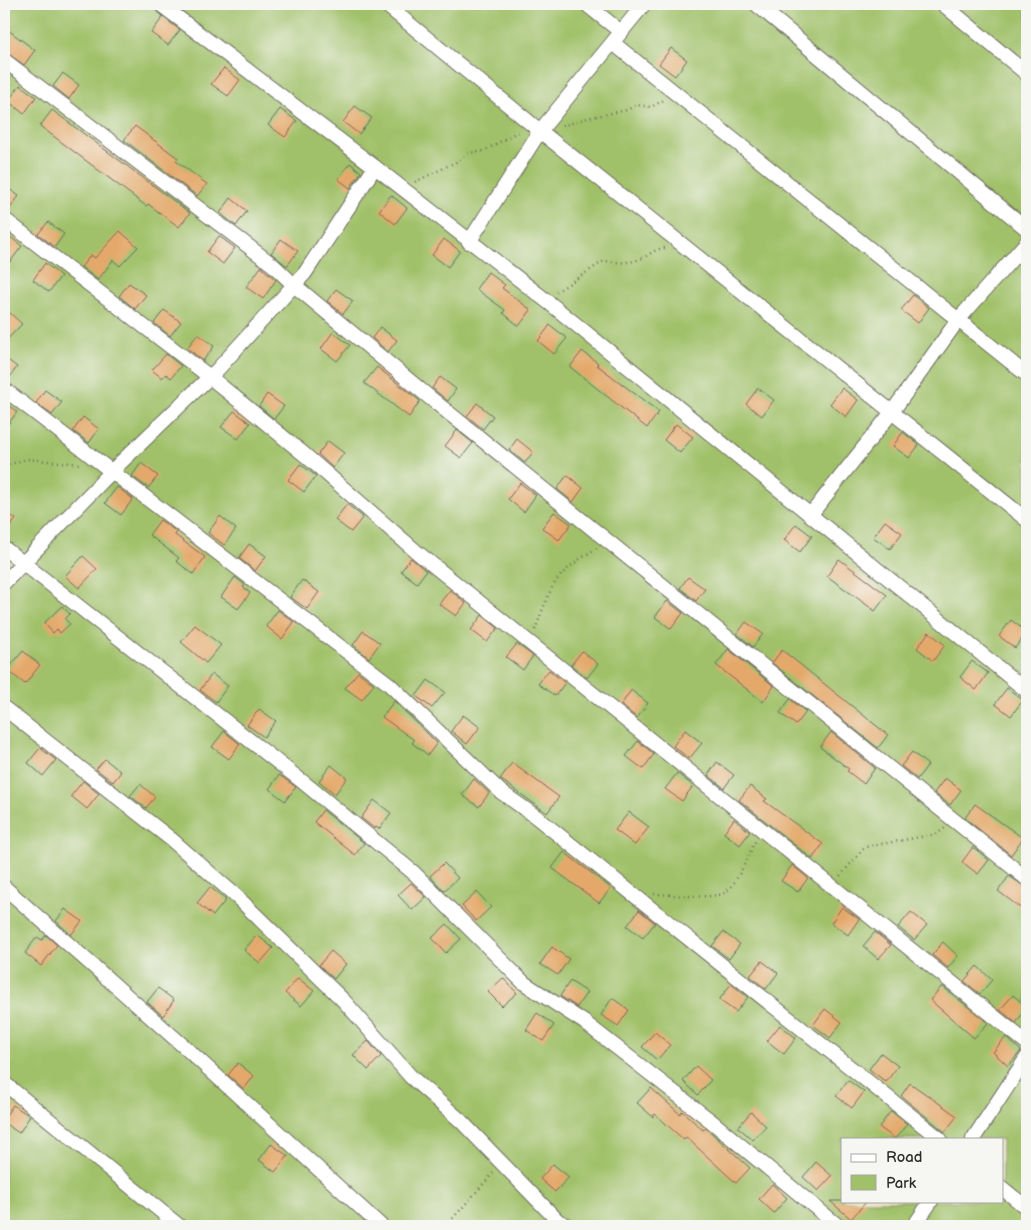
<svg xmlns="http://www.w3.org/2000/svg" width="1031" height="1230" font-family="'Balsamiq Sans',sans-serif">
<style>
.green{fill:#a0c169;stroke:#66764a;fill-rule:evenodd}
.building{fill:#e4a96a}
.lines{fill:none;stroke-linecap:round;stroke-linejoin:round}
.minor-casing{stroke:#6e6c61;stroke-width:16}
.path{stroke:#6e6c61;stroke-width:2.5;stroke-dasharray:1 4;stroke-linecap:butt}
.minor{stroke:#fff;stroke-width:14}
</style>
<rect width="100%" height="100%" fill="#f6f6f2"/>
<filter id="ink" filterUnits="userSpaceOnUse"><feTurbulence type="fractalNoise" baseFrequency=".02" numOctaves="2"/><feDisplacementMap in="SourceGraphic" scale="10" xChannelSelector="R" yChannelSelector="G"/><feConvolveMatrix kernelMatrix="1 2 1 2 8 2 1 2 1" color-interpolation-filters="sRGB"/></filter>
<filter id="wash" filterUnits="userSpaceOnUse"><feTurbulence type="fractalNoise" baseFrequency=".0096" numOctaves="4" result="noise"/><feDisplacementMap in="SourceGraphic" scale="20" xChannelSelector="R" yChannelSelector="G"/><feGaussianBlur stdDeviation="1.12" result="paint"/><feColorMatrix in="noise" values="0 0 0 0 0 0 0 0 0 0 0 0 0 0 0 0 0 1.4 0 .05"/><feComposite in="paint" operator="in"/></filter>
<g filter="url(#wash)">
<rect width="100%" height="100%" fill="#ebe4c6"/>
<path class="green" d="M4,4H1019L1027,12V1226H4ZM842,1139H1002V1201H842Z"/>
<g id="blocks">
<g class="building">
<polygon points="163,17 180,30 168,45 151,33"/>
<polygon points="4,27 35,50 24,65 4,51"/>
<polygon points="671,48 687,60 675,76 659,64"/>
<polygon points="224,68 240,80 228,96 211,84"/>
<polygon points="63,73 79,85 69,99 53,86"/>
<polygon points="20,85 36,97 24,114 8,101"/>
<polygon points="355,106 372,118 359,134 343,122"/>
<polygon points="280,109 297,121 285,137 268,125"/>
<polygon points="52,110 190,213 179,227 148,204 146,206 40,126"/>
<polygon points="135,126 178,158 176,161 207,184 197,196 124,140"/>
<polygon points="350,163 361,172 350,188 338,179"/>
<polygon points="4,185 19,196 8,211 4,210"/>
<polygon points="391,195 407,208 395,224 379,211"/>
<polygon points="231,198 247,211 236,226 220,213"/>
<polygon points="48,222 64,234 55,247 38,234"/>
<polygon points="120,231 138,247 120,266 113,260 98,280 81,267 91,255 95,258"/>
<polygon points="4,232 22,246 10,262 4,257"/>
<polygon points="219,236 235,248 223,264 207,252"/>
<polygon points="281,239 298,251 287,266 271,253"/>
<polygon points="444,239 460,251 448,267 432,255"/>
<polygon points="45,263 61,276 49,292 33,280"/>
<polygon points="261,267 276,280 263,299 246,287"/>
<polygon points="488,272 505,285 502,288 531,310 519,326 503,313 505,310 476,289"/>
<polygon points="129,283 146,295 135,309 119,296"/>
<polygon points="336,289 353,301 343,314 327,301"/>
<polygon points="913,295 929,308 918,323 901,310"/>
<polygon points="164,310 181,322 170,336 154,323"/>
<polygon points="9,312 22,324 4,343 4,318"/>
<polygon points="550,325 567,338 554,354 538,341"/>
<polygon points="380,327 397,340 388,352 372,338"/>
<polygon points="333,332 350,345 337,361 321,349"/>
<polygon points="198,334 214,346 203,361 187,348"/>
<polygon points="582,351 598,363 597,365 659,412 647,428 570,367"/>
<polygon points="166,354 181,366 171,378 166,374 162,378 152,370"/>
<polygon points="4,357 17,367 7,381 4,380"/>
<polygon points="377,367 420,401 409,417 364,383"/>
<polygon points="440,377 456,389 448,401 432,388"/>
<polygon points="758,388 774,400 762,416 746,404"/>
<polygon points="842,388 858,400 846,417 830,404"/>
<polygon points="45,390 62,402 52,415 36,403"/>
<polygon points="267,394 284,406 274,419 259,406"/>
<polygon points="4,402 17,412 4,430"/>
<polygon points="477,403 493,416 483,429 467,416"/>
<polygon points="234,411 250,423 238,439 221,427"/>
<polygon points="83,417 99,429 89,443 73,431"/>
<polygon points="676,424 693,437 680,453 664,440"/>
<polygon points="457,430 473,443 461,458 445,446"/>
<polygon points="903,432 919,445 909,458 893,446"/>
<polygon points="517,439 533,452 525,463 509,450"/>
<polygon points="328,441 344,453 333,468 318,454"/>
<polygon points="141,463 158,476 148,488 132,476"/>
<polygon points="300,464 316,476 304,492 288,480"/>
<polygon points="567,475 583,488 573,502 557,489"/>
<polygon points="520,483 536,495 524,512 508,499"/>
<polygon points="117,487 133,499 121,515 105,503"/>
<polygon points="347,504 363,517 351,532 335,520"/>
<polygon points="4,510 16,519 4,535"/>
<polygon points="554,512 571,524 559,540 542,528"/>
<polygon points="220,516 236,529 224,545 208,533"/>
<polygon points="160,520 177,532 175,535 205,557 193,574 176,561 179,558 149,535"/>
<polygon points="885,521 902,533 890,549 873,537"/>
<polygon points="796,524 812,536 800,552 784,540"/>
<polygon points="249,544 266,556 255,571 239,558"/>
<polygon points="83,556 97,569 79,588 65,576"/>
<polygon points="411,558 426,571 417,583 401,571"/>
<polygon points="839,559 887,595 875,611 827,576"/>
<polygon points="235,577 245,585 243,587 250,593 238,609 221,597"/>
<polygon points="688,577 705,589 696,601 680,588"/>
<polygon points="302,580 319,592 307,609 290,597"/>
<polygon points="450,590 466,603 456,616 439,604"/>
<polygon points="667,601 683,613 671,629 655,617"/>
<polygon points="62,606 70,614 65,619 70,624 60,633 57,629 53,633 44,623"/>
<polygon points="278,610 294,622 282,639 266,626"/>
<polygon points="482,615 498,628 487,642 471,630"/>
<polygon points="1011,620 1027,632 1015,648 999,636"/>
<polygon points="746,622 763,634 753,647 737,634"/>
<polygon points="195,625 221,645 206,663 181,642"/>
<polygon points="363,631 380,643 369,658 353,645"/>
<polygon points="929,632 945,645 933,661 917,648"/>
<polygon points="517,644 533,656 523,670 506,657"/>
<polygon points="728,649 774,686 763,702 716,665"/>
<polygon points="782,650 888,735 878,748 772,663"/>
<polygon points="23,651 40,665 25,684 7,670"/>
<polygon points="582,651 598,664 587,678 571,665"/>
<polygon points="972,661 988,673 976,690 960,677"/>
<polygon points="549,670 565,683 555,696 538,684"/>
<polygon points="358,672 374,684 362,700 345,688"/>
<polygon points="212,674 228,686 216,702 200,690"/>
<polygon points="428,680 445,692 432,708 416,696"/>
<polygon points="1007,688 1023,700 1011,716 995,704"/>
<polygon points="631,690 648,703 637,718 621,705"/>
<polygon points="790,699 806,712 796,725 780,713"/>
<polygon points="394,701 437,743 428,755 412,743 414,740 382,717"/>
<polygon points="259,709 276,721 264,737 247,725"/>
<polygon points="463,715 480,727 467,744 451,731"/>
<polygon points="685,730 702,743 689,759 673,746"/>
<polygon points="224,731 240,744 229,759 212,747"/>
<polygon points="831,732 875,768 864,784 847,771 849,769 820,747"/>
<polygon points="638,741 654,754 643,769 626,756"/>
<polygon points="40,748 56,760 43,776 28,763"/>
<polygon points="912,752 928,765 917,779 901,766"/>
<polygon points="105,759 121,772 113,782 96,769"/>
<polygon points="717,762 734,775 724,788 708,775"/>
<polygon points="512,763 559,797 547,813 500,779"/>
<polygon points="331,765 347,778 335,794 319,781"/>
<polygon points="677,773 693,786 682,801 665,789"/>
<polygon points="279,775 296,787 285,801 269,789"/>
<polygon points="945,778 961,790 950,805 934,793"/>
<polygon points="474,779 489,793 479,807 462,795"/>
<polygon points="83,781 99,794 87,809 71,796"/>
<polygon points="140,784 155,797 146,808 130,796"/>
<polygon points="750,786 767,799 764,801 823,844 812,859 739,800"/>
<polygon points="374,800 391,813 379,829 376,827 375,829 361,818"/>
<polygon points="975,804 1023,838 1011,855 965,818"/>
<polygon points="323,810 364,843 355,855 314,822"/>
<polygon points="629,812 649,827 635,845 615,830"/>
<polygon points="734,819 750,832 740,845 724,833"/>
<polygon points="973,847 989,860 978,874 962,862"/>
<polygon points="564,852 611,888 599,903 552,868"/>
<polygon points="444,863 458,878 444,891 430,876"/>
<polygon points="792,865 808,878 798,892 781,881"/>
<polygon points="1009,876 1027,888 1027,913 998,891"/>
<polygon points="411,883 426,897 412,910 398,895"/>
<polygon points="210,887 226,900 213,916 197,903"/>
<polygon points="477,892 491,907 476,921 462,906"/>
<polygon points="842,907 859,919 848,935 831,923"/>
<polygon points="65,909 82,921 71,935 56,921"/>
<polygon points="639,910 655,923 643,938 627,926"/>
<polygon points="911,912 927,925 914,940 898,927"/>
<polygon points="447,924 461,939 446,953 432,938"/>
<polygon points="723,932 740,944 729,959 712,946"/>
<polygon points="875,932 891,945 878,959 863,946"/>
<polygon points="46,935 57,945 41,966 25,953 37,937 42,940"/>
<polygon points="257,935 273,948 260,963 244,950"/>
<polygon points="943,942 958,956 948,968 932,955"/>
<polygon points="552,947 569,959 558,975 540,964"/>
<polygon points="331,951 346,964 334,979 319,965"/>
<polygon points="762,961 778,973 766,989 750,976"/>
<polygon points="977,966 992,980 980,994 964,981"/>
<polygon points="298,978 314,991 301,1006 285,993"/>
<polygon points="503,978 517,993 502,1006 488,992"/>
<polygon points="570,981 587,992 577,1007 560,996"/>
<polygon points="731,984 748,997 736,1012 719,1000"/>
<polygon points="942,986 988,1023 974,1038 930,1000"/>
<polygon points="158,988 174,1000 163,1016 147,1002"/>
<polygon points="1013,995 1027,1007 1016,1023 1000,1010"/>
<polygon points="612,998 629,1010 618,1026 601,1015"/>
<polygon points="825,1009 842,1022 830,1038 813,1025"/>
<polygon points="537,1013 554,1025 543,1041 526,1030"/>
<polygon points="780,1025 796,1038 784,1054 767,1041"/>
<polygon points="655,1032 670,1045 657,1060 642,1047"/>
<polygon points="1006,1037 1021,1051 1008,1066 993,1052"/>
<polygon points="368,1041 381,1056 368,1070 353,1055"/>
<polygon points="881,1053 898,1066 886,1082 869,1069"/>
<polygon points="238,1063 254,1076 244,1089 228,1075"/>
<polygon points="696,1066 711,1080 698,1095 683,1081"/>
<polygon points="848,1080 864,1092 852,1108 836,1096"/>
<polygon points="910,1083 957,1116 945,1132 901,1096"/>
<polygon points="651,1088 680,1114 682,1111 703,1130 706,1128 750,1168 736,1183 686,1137 684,1140 655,1114 653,1117 637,1103"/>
<polygon points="13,1105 30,1116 19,1133 4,1123 4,1118"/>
<polygon points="891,1111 907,1124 895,1139 879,1127"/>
<polygon points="751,1112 766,1126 753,1140 738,1127"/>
<polygon points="271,1144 288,1156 275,1172 259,1160"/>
<polygon points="816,1162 832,1176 818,1191 803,1177"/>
<polygon points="553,1164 569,1177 555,1192 540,1179"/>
<polygon points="772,1184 787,1198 774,1213 759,1199"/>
<polygon points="830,1201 867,1201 851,1219"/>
</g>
</g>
</g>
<g filter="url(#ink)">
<use href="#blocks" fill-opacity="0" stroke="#6e6c61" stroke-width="1"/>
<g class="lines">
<g class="minor-casing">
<g id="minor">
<polyline points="160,4 375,167 552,305 1027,691"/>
<polyline points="385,4 540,131 1027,520"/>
<polyline points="586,4 621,32"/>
<polyline points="756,4 1027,229"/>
<polyline points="943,4 1027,74"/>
<polyline points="613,43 1027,375"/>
<polyline points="4,60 273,265 294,285 429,397 1027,879"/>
<polyline points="4,219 210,377 305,455 418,553 1027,1043"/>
<polyline points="469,242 540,131 644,4"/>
<polyline points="4,389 389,684 501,792 535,816 940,1139"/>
<polyline points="811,514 892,412 958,320 1027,242"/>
<polyline points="4,548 303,782 414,873 524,983 584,1022 711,1121 838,1226"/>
<polyline points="4,583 116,467 218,369 294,285 305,273 375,167"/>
<polyline points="4,708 172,840 236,896 344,1001 411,1077 461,1121 558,1221 568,1226"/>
<polyline points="4,887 188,1050 381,1226"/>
<polyline points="4,1083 179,1226"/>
<polyline points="973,1139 1027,1057"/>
<polyline points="1002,1188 1027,1208"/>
<polyline points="914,1226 931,1201"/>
</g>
</g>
<g class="path">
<polyline points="562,126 587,118 627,110 637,105 651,107 664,100"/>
<polyline points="415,182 456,162 468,153 484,151 515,133 522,132"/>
<path d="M556,292L604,261C616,262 628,264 640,259C649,256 655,248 665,248"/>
<polyline points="4,466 27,459 81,464"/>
<path d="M535,630C553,582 552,576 597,548"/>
<polyline points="840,876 865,847 937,834 945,828"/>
<path d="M654,894C671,894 709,900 724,893C736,887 749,853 756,840"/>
<polyline points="446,1226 494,1172"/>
</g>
<use href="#minor" class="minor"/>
</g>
</g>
<rect width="1031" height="1230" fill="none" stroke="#f6f6f2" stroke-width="20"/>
<rect x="841" y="1138" width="162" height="65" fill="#f6f6f2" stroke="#a5a5a2"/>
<rect x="851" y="1154" width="25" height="8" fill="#ffffff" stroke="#a5a5a2"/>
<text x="886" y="1162" font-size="15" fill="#2b2b2b">Road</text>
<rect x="851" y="1175" width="25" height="15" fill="#a0c169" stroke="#a5a5a2"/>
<text x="886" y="1188" font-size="15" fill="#2b2b2b">Park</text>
</svg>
